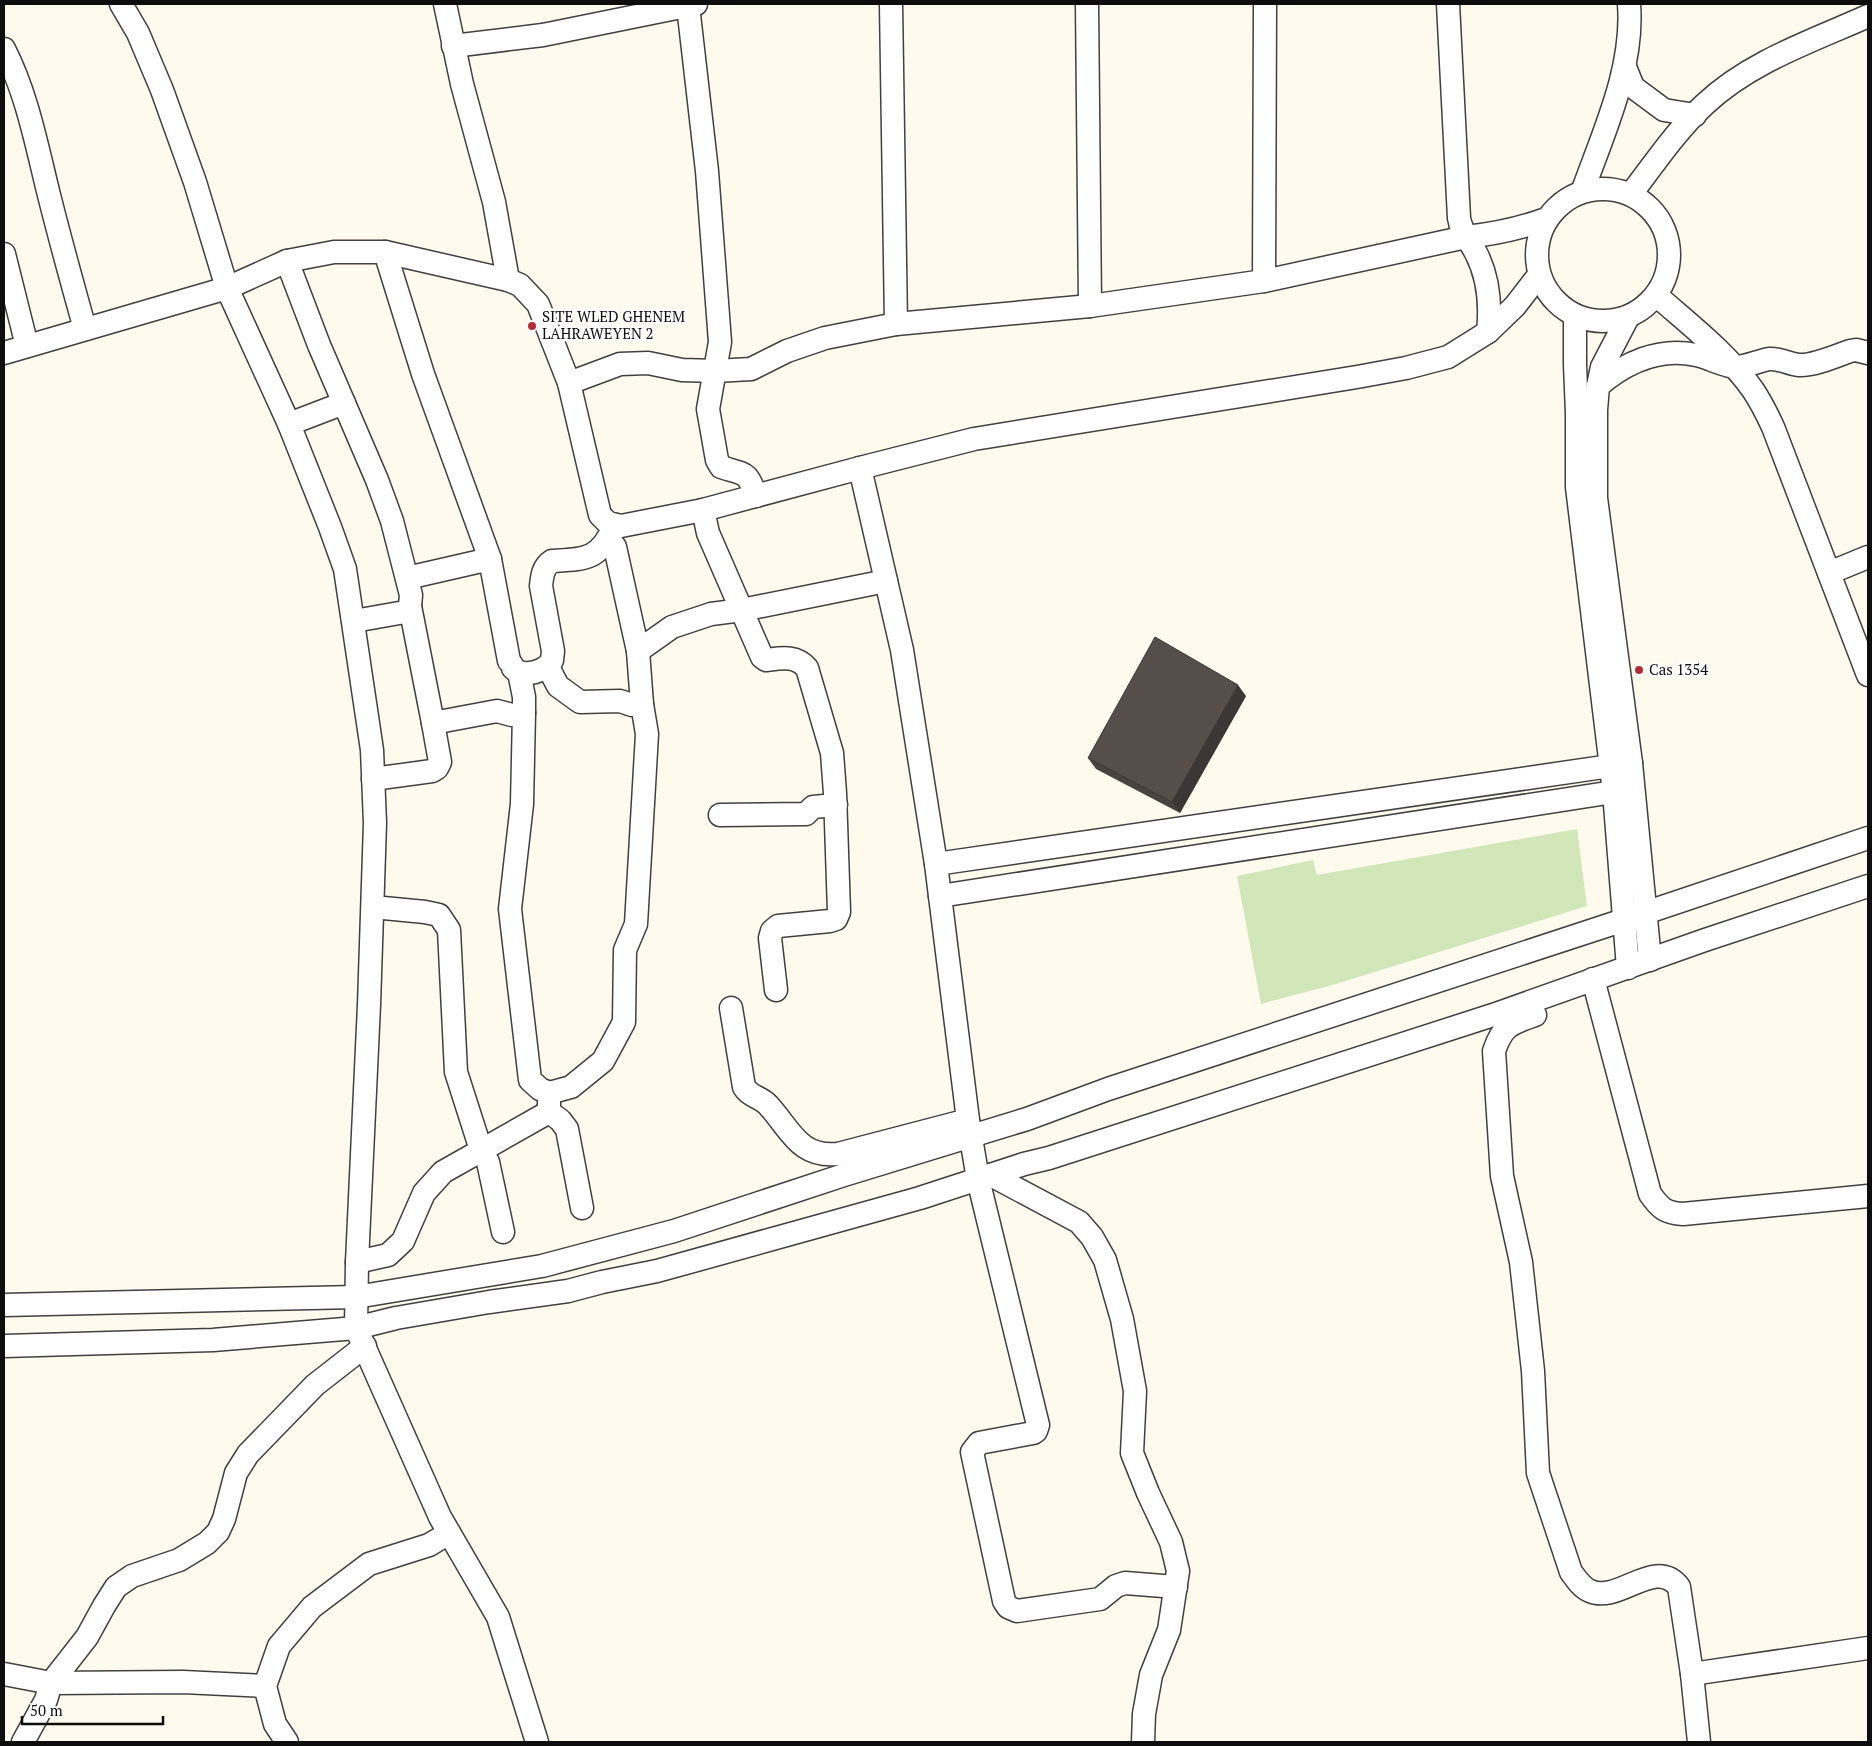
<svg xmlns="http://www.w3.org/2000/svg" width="1872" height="1746" font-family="'PT Serif',serif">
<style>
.green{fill:#d1e6b9}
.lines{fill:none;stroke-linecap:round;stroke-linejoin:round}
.minor-casing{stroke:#404040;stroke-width:25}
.minor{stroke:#fff;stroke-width:22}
.wall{fill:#494340}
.shaded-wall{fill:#3c3734}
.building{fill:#554e4a;stroke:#3c3734}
.poi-dot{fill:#b52c35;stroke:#fff;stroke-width:2}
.labels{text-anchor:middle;stroke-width:5;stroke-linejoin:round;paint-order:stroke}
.poi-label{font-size:15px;fill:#0d0d0d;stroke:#fff;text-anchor:start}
</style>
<rect width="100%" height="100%" fill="#fefaed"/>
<polygon class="green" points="1577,829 1587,906 1336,984 1261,1004 1237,876 1313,860 1317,875"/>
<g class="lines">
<g class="minor-casing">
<g id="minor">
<polyline points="121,4 138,33 162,90 195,182 227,288 289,424 330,527 345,569 372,750 375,823 369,1005 357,1262 356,1328 440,1517 498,1617 537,1742"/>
<polyline points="445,4 462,84 494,202 508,280"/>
<polyline points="891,4 896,324"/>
<polyline points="1087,4 1090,306"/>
<path d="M1448,4L1459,218C1461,232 1470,241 1476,253C1489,278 1491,304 1488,332"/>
<path d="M688,6L707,171L720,342L708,409L717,460L721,467C745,475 747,470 756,496"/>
<polyline points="453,46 543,35 696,4"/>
<path d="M4,49C28,96 37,148 50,199C61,243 73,286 85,329"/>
<polyline points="1625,67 1633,87 1664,110 1695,115"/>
<circle cx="1603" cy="255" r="66"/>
<path d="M1583,190C1604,131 1634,68 1629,4"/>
<path d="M1631,194C1654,164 1676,131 1704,105C1749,62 1812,41 1868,16"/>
<path d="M385,252L423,374L490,559L509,661C510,661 513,667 513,668C523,678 547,672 552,660L553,651L541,586C542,576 543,567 552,561C587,559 598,560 615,526"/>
<polyline points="4,254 27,346"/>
<polyline points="287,261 319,345 377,480 392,521 411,595 410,606 405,612 354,621"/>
<polyline points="1264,281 1265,4"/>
<path d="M1656,295C1690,325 1727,353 1753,390C1761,402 1767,414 1773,427L1868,675"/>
<polyline points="1575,316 1575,364 1577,414 1577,487 1614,792 1628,968"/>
<polyline points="1628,317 1602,367 1598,386 1596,410 1596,498 1631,763 1650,960"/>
<polyline points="4,353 227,288 287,261 334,252 385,252 508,280 520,285 538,304 569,383 600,515 608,523 621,526 703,510 860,468 974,439 1357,377 1406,368 1448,357 1488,332 1515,306 1539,275"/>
<path d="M569,383L620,364L648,363L682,370L716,371L751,369L787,351L825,338L896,324L1090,306L1264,281L1466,237C1494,234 1519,229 1546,219"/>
<path d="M1598,386C1625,363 1659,347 1696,355C1707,357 1726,367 1736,367C1746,367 1758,361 1769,359C1780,358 1788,364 1799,365C1813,366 1836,356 1850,351L1856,350L1868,353"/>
<polyline points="289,424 344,403"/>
<polyline points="860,468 902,650 936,864 968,1120 978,1179 1038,1425 1036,1431 1033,1433 979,1443 972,1452 1004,1601 1008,1607 1017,1611 1100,1599 1116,1586 1125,1583 1176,1587"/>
<path d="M703,510L708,533L762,657L766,660C782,658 796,655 807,668L832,753L835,793L839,912L836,919L830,921L778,926L772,931L770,938L776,990"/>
<polyline points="1829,573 1868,557"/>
<polyline points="407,578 490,559"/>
<polyline points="410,606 433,723 497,711 512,715 524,713 524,697 519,672"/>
<polyline points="638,651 672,627 711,614 742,610 886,581"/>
<polyline points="548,667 558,686 580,702 620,701 632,705 642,704"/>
<polyline points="524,713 522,804 510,909 530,1080 540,1089 549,1093 549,1112 560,1120 567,1129 582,1208"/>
<polyline points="373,779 432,771 437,768 440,762 433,723"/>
<polyline points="720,815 806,814 813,807 836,805"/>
<polyline points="936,864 1631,763"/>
<polyline points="940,896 1633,789"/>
<polyline points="373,907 425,912 439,915 449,930 456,1072 481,1150 488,1162 503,1232"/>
<path d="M1593,979L1650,1194C1660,1208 1665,1213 1683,1214L1868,1196"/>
<path d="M731,1008L744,1087C750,1097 761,1097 768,1105C791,1130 799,1158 838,1154L968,1120"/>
<path d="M1535,1015C1510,1024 1503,1025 1494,1051L1502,1176L1521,1262L1533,1371L1538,1473L1571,1572C1577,1580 1582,1588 1590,1591C1619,1604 1655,1556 1679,1587L1692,1674L1699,1742"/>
<polyline points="549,1093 571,1087 603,1061 624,1022 625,950 636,924 647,734 642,704 638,651 615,547 608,538"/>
<polyline points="991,1175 1079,1222 1092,1237 1105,1260 1122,1319 1135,1391 1132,1453 1148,1493 1171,1542 1178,1571 1169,1630 1151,1675 1144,1714 1143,1742"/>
<polyline points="357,1262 388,1255 403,1241 424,1193 443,1172 549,1112"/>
<polyline points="4,1305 356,1297 542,1266 674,1231 844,1175 1027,1119 1108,1089 1624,920 1868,838"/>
<polyline points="4,1346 213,1340 356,1328 396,1318 489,1302 568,1291 602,1282 657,1271 776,1238 920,1198 1024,1164 1049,1158 1493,1015 1705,940 1868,886"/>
<polyline points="4,1674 51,1683 183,1682 265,1686"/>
<polyline points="1692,1674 1868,1648"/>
<polyline points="23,1742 46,1700 51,1683 87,1637 104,1606 116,1587 132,1576 179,1560 207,1543 218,1532 224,1519 236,1473 248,1454 315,1385 365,1346"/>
<polyline points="287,1742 275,1724 265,1686 279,1646 312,1607 369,1564 429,1545 449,1533"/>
</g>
</g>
<use href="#minor" class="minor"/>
</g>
<polygon class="wall" points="1246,696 1180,813 1096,769 1088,758"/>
<polygon class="shaded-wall" points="1238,685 1246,696 1180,813 1172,802"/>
<polygon class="building" points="1155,637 1238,685 1172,802 1088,758"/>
<g class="poi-dot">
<circle cx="532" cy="326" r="5"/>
<circle cx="1639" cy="670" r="5"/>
</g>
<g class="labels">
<g class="poi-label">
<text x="542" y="322">SITE WLED GHENEM<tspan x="542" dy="17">LAHRAWEYEN 2</tspan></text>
<text x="1649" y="675">Cas 1354</text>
</g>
</g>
<rect width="1872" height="1746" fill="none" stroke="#0d0d0d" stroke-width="10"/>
<path d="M22 1716v8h141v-8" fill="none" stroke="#0d0d0d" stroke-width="2.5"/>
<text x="30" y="1716" font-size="15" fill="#0d0d0d" stroke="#ffffff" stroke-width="4" paint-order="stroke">50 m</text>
</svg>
